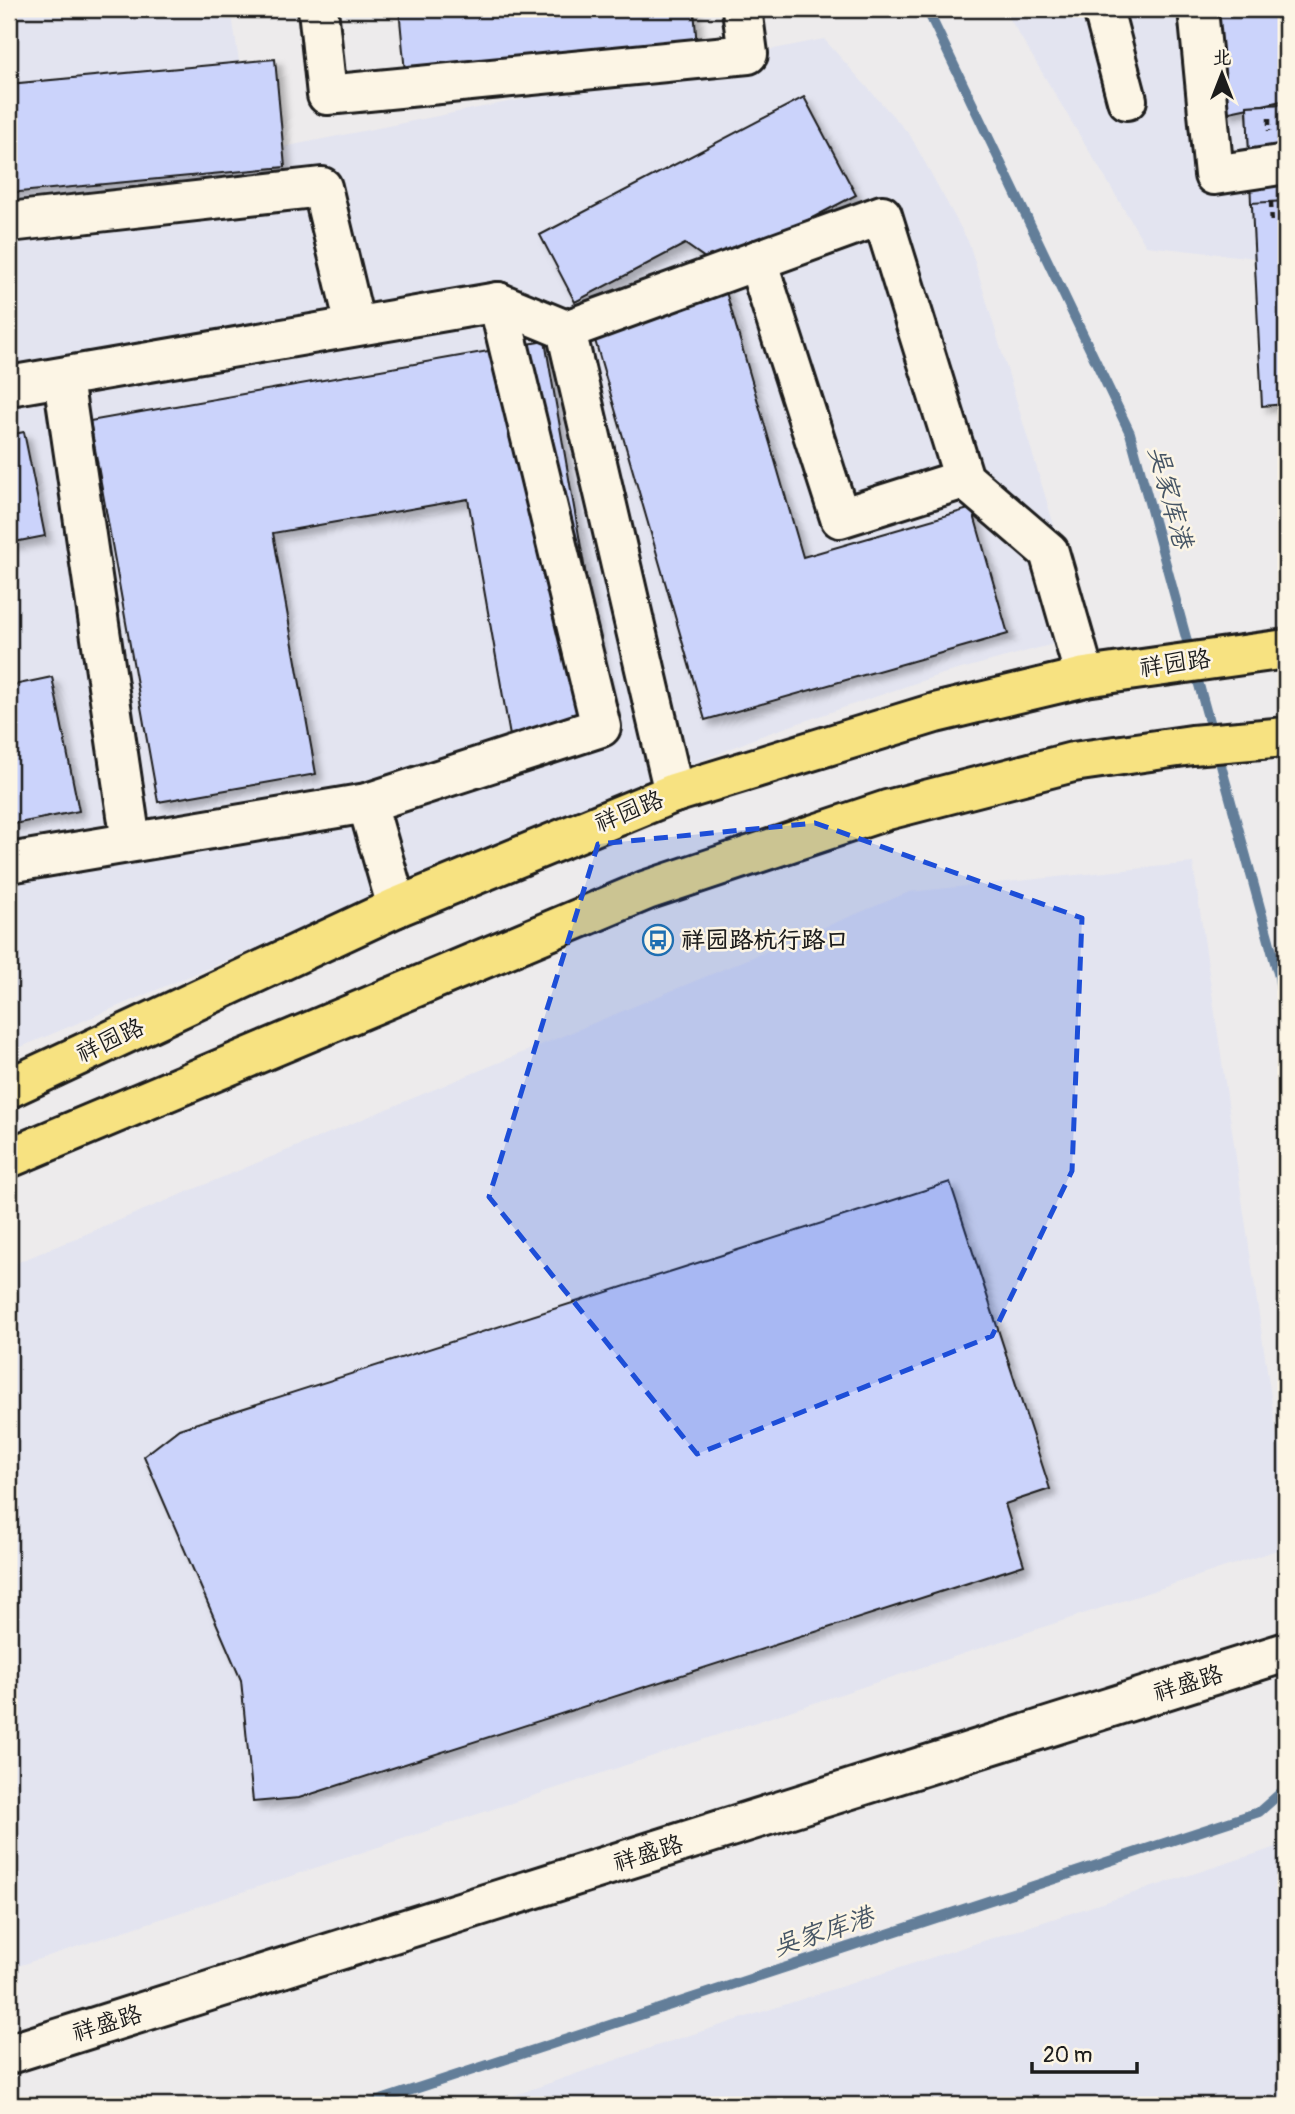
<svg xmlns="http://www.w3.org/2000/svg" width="1295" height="2114" font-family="Pangolin,'LXGW WenKai TC',sans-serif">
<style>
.built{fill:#e3e4f0}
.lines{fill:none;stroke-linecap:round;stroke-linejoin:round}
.stream{stroke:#637e99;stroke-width:10}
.building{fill:#cbd3fb;stroke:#1c1c1c;stroke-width:2;filter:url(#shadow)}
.minor-casing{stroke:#1c1c1c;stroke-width:44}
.major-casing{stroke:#1c1c1c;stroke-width:44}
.path{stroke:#1c1c1c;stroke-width:4.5;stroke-dasharray:7 5;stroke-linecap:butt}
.minor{stroke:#fcf5e5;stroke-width:38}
.major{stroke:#f7e281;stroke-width:38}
.marked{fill:#1d4ed8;fill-opacity:0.2;stroke:#1d4ed8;stroke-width:5;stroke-dasharray:14 9;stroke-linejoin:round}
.labels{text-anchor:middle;stroke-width:5;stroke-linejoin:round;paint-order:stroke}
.street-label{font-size:24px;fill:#1c1c1c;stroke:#fcf5e5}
.poi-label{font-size:24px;font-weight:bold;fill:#1c1c1c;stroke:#fcf5e5;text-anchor:start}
.water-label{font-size:26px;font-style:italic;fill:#465565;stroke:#fcf5e5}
</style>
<defs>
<filter id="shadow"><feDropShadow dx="6" dy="6" stdDeviation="3.5" flood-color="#0004"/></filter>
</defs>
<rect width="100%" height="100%" fill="#edebec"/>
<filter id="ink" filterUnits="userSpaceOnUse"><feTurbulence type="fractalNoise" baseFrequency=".0143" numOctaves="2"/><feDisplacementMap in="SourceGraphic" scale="14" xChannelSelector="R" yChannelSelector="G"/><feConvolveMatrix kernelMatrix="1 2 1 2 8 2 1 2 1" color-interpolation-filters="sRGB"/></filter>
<g filter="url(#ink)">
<g class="built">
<polygon points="231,9 253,153 824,39 910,135 969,243 1087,635 939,675 758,737 9,1052 9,10"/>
<polygon points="1004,9 1240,9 1274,260 1146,246"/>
<polygon points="1193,863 1286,1500 1286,1547 9,1969 9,1266 909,892"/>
<polygon points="1286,1844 1286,2105 486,2105 656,2046"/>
</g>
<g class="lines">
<g class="stream">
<polyline points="927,9 1130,433 1279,977 1286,1028"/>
<polyline points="366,2105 1259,1812 1286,1788"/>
</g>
</g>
<g class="building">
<polygon points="399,9 694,9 697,47 405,72"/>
<polygon points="1214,9 1286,9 1286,100 1225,113"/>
<polygon points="275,59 285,167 9,193 9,84"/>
<polygon points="804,97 856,195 718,267 685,244 575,302 540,235"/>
<polygon points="1286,104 1286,404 1262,406 1247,106"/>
<polygon points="1286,104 1286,201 1251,203 1247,106"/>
<polygon points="724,285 803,557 972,508 1008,634 705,720 590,323"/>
<polygon points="545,341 611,719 510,736 468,499 273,533 316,774 158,802 90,421"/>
<polygon points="24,432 45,536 9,543 9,435"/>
<polygon points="52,677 79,811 9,825 9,686"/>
<polygon points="950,1182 1050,1489 1005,1504 1024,1565 299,1798 253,1802 241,1680 144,1456 179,1429"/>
</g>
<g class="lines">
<g class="minor-casing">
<g id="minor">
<polyline points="318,9 327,95 748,54 742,9"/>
<polyline points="1103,9 1127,100"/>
<polyline points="1198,9 1214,175 1286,164"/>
<polyline points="9,222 322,187 355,325"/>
<polyline points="757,260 840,518 964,479"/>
<polyline points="63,379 131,842"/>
<polyline points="9,386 498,302 566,330"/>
<polyline points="674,793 566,330 882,215 964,479 1049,552 1085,677"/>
<polyline points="367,803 601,727 498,302"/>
<polyline points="9,863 367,803 397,907"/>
<polyline points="9,2054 1286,1652"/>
</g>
</g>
<g class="major-casing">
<g id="major">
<polyline points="9,1088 397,907 674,793 935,713 1085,677 1286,649"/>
<polyline points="9,1158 647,890 887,810 1073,762 1192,745 1286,737"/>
</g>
</g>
<g class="path">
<polyline points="1269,118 1269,131"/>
<polyline points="1271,202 1272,226"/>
</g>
<use href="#minor" class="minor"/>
<use href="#major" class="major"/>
</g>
</g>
<path class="marked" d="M815,823L1082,918L1072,1171L992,1336L697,1454L489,1197L598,844Z"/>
<defs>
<g id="bus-ring" transform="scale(1.575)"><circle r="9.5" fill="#fcf5e5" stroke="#1f6fb2" stroke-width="1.5"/><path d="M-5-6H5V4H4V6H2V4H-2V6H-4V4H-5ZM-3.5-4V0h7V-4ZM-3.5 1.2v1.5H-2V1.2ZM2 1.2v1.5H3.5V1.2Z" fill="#1f6fb2"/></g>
</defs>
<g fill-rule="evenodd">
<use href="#bus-ring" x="658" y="940"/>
</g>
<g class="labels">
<g class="street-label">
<text transform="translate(1175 663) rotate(-8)" y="8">祥园路</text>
<text transform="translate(629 811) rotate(-22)" y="8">祥园路</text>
<text transform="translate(110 1040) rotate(-25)" y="8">祥园路</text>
<text transform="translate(1188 1683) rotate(-17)" y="8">祥盛路</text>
<text transform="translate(648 1853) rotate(-17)" y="8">祥盛路</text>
<text transform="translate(107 2023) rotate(-17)" y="8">祥盛路</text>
</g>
<g class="poi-label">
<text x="681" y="948">祥园路杭行路口</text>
</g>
<g class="water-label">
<text transform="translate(1171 497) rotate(75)" y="9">吴家库港</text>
<text transform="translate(823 1931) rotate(-18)" y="9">吴家库港</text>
</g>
</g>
<rect width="1295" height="2114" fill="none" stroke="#fcf5e5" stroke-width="35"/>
<rect x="18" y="18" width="1260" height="2079" fill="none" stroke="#1c1c1c" stroke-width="2.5" filter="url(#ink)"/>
<g transform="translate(1222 74)" stroke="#fcf5e5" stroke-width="5" paint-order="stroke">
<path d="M0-5L12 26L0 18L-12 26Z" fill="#1c1c1c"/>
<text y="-10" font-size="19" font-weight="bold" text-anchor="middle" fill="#1c1c1c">北</text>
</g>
<path d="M1032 2062v10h105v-10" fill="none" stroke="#1c1c1c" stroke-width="3.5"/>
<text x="1043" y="2062" font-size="21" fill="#1c1c1c" stroke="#fcf5e5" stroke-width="5" paint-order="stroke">20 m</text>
</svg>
